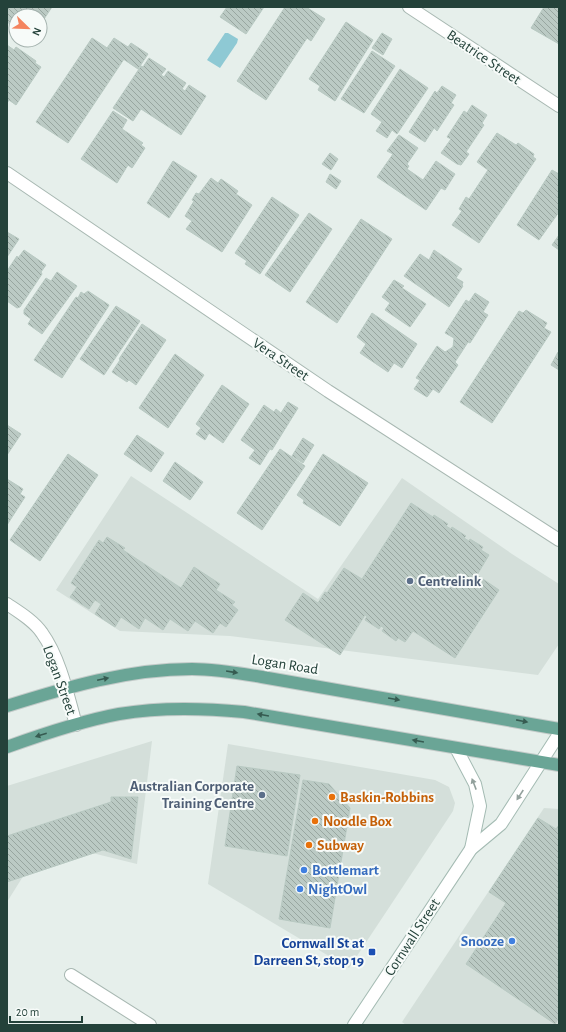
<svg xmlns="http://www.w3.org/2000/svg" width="566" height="1032" font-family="'Alegreya Sans',sans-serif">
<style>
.built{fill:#d4dfda}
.water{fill:#8ec9d4}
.building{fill:url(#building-back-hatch);stroke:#b8c9c2}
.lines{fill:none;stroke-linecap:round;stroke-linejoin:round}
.street-casing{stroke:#a8b8b2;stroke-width:14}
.secondary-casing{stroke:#a4bbb3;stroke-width:14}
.primary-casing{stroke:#c2cac8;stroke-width:14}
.street{stroke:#fff;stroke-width:12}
.secondary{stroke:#fff;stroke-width:12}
.primary{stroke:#6aa596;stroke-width:12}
.oneway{fill:#365b51}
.oneway2{fill:#92a09c}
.service-dot{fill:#5c6f8a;stroke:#f7fbf9;stroke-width:1.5}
.food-dot{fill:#e8710a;stroke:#f7fbf9;stroke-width:1.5}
.shop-dot{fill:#3f7fe0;stroke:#f7fbf9;stroke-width:1.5}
.transit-dot{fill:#1a4fb4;stroke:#f7fbf9;stroke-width:1.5}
.labels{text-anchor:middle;stroke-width:4;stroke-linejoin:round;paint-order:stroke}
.street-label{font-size:15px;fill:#24423a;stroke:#f7fbf9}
.service-label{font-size:15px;font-weight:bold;fill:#4e5e75;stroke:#f7fbf9;text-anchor:start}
.food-label{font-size:15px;font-weight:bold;fill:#c56008;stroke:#f7fbf9;text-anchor:start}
.shop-label{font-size:15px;font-weight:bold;fill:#366cbe;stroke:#f7fbf9;text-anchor:start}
.transit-label{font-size:15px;font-weight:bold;fill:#164399;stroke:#f7fbf9;text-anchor:end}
</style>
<defs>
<pattern id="building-back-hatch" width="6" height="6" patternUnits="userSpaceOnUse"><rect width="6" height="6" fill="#bbcac4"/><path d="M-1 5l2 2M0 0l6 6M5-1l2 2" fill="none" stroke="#98a6a0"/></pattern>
</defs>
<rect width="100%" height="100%" fill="#e6efeb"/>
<g class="built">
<polygon points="131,476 318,599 402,478 512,554 559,584 559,644 538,675 230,636 120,631 56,590"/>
<polygon points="152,741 137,864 80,850 27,870 7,902 7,786"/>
<polygon points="228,744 435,780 449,787 455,803 453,811 349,968 208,884"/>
<polygon points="544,808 559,809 559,1025 406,1025 402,1022"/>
</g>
<polygon class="water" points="225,33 228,33 238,39 237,43 220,68 207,60"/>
<g class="building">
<polygon points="7,7 52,7 40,25 40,16 16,16 16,28 7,22"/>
<polygon points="227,7 264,7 246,34 220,17"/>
<polygon points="285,7 306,7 325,19 311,41 307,38 266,100 237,81"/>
<polygon points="544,7 559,7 559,44 531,28"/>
<polygon points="346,22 373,40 335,101 318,90 320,86 309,79"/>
<polygon points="382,33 392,39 383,55 372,48"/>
<polygon points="92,38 124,59 68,143 36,122"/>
<polygon points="114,38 128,47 131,43 148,54 138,69 107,48"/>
<polygon points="7,45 14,50 16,47 36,61 35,63 41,67 16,105 9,100 7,103"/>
<polygon points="372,51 395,66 364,113 341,99"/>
<polygon points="149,58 166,69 161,75 164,77 168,71 186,83 182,89 185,91 189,85 206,96 181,135 141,109 133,121 113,108 141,66 143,67"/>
<polygon points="400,69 428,88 397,134 392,130 387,138 376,131 382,122 371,114"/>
<polygon points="442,86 456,95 451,103 454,105 437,131 434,128 425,142 409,132 435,91 437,93"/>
<polygon points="472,105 487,115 482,123 484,125 466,152 469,154 461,165 457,164 441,153 451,139 447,137 464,111 467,113"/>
<polygon points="113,111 127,120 122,129 143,143 141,145 145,148 132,168 128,165 117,183 81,159"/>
<polygon points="497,133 516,145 518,143 534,154 533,157 536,159 479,243 452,225 462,211 459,209 466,197 469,199 488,170 477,162"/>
<polygon points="399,135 418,148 407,164 409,166 407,169 423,180 436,161 455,174 445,190 441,188 426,210 377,177 393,154 387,151"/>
<polygon points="330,153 338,159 331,170 322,164"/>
<polygon points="173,161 197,176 169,218 147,203"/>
<polygon points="552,170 559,174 559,212 539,240 517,225"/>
<polygon points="330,174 341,181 336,189 326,182"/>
<polygon points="211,178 218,183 221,179 238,191 236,194 252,205 222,252 186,229 192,221 185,216 194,201 192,200 196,193 199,194"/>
<polygon points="272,197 299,215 260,274 245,264 247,261 235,253"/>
<polygon points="309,213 332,229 290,292 265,275"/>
<polygon points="361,219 392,239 337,323 306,302"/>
<polygon points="7,232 19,239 7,257"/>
<polygon points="559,235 559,250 552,245"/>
<polygon points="24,250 46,265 41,272 42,274 20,307 17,308 7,301 7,271 17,256 18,258"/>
<polygon points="434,250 462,269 456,278 463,282 462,285 463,286 449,307 404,276 420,254 429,260"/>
<polygon points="57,272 77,286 42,334 28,324 31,319 24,314 24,310 46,278 51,281"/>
<polygon points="394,280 404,286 402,288 426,304 410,327 385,310 390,303 382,297"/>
<polygon points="88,291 109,305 108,307 62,378 34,360 76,297 78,298 81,292 84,294"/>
<polygon points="475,293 489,302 483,312 488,315 470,343 468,342 461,353 453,347 454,338 445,333 466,300 469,302"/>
<polygon points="116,306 140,321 104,375 80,359"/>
<polygon points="526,310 547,323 544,328 551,332 492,423 460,402 519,311 523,313"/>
<polygon points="372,313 417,344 402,368 394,363 388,372 360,353 366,344 357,337"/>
<polygon points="142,324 166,340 136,385 129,380 127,382 112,372 120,360 119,359"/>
<polygon points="437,346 445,352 453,347 461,353 455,362 458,365 439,393 433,389 427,397 414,389 420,380 416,378"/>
<polygon points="558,352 559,353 559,370 551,365"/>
<polygon points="175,354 204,375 168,428 139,408"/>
<polygon points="222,385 249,404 223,443 209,433 205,440 196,434 201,428 196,424"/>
<polygon points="288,402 298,408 272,450 270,449 260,465 249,458 255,450 241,440 264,405 274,412 276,409 281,413"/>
<polygon points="7,425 21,434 7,455"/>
<polygon points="137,435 164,453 151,472 124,454"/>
<polygon points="303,438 314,445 303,463 292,456"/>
<polygon points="280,449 305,466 262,530 237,513"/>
<polygon points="68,454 98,475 40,561 10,540"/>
<polygon points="323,454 368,483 340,526 303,503 304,500 297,495"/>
<polygon points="175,462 203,482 190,500 163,481"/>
<polygon points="7,479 23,489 20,494 25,497 7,525"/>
<polygon points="411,503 433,517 434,515 448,524 446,526 451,529 452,527 466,536 464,538 469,541 470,539 483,547 481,550 489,555 477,575 499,590 455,658 413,631 405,642 398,638 396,641 382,631 384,628 381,626 379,629 365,620 367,616 365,615 340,655 285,620 303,593 318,603 325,592 327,593 344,568 362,579"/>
<polygon points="107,537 125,548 123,550 181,588 194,567 220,584 216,590 235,602 232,605 238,610 226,627 220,623 213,633 195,621 188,631 170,619 163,630 145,618 139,629 121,617 115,627 95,614 101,604 95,600 89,609 70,597 77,587 71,583 99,540 103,543"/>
<polygon points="237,766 300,775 287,856 225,846"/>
<polygon points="303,780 329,784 350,808 330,928 279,919"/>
<polygon points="111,797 138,797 131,859 103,850 7,882 7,836 111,802"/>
<polygon points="538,818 556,829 559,825 559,1018 555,1024 466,964 506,903 489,892"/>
</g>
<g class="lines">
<g class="street-casing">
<g id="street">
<polyline points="409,7 559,106"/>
<polyline points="7,173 328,391 559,540"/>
<path d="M7,604C19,612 34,621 42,633C60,658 68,696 76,725"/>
<polyline points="71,975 150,1025"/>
</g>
</g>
<g class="secondary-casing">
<g id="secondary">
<polyline points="456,748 475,784 480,806 471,849"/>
<polyline points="354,1025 471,849 501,824 559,734"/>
</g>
</g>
<g class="primary-casing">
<g id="primary">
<path d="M7,706C68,687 127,669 192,669C215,669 239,673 262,677L559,729"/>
<path d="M7,747C43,734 81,721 119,714C160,707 202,708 244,712L559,765"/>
</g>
</g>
<use href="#street" class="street"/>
<use href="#secondary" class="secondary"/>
<use href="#primary" class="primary"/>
</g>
<defs><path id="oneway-solid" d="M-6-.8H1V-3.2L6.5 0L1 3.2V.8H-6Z"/></defs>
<g class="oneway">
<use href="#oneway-solid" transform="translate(232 672) rotate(9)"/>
<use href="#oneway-solid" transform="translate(103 679) rotate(-12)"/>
<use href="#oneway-solid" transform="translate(394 699) rotate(10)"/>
<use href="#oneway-solid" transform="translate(263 715) rotate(-170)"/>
<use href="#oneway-solid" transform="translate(522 721) rotate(11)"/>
<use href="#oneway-solid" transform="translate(41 735) rotate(163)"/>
<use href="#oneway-solid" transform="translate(418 741) rotate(-170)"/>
</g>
<g class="oneway2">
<use href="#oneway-solid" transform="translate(474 784) rotate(-111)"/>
<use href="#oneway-solid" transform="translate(520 795) rotate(123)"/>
</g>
<g class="service-dot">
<circle cx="410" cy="581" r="4"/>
<circle cx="262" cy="795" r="4"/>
</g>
<g class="food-dot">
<circle cx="332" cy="797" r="4"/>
<circle cx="315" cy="821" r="4"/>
<circle cx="309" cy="845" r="4"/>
</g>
<g class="shop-dot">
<circle cx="304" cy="870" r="4"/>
<circle cx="300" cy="889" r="4"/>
<circle cx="512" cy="941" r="4"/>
</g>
<rect class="transit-dot" x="368" y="948" width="8" height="8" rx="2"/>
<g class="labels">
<g class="street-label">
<text transform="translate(484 57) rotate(34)" y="5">Beatrice Street</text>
<text transform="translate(281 359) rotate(34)" y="5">Vera Street</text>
<text transform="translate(285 664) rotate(9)" y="5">Logan Road</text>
<text transform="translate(60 680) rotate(70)" y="5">Logan Street</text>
<text transform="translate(412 937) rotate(-57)" y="5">Cornwall Street</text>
</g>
<g class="service-label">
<text x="418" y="586">Centrelink</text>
<text x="254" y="791" text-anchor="end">Australian Corporate<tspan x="254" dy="17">Training Centre</tspan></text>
</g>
<g class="food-label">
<text x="340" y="802">Baskin-Robbins</text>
<text x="323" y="826">Noodle Box</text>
<text x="317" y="850">Subway</text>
</g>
<g class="shop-label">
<text x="312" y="875">Bottlemart</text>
<text x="308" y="894">NightOwl</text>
<text x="504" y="946" text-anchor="end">Snooze</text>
</g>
<g class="transit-label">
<text x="364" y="948">Cornwall St at<tspan x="364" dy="17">Darreen St, stop 19</tspan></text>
</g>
</g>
<rect width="566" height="1032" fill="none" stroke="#24423a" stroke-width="16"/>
<g transform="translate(28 28) rotate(113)"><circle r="19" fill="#f7fbf9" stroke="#a3b1ad"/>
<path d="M0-3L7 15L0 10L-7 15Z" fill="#f4845f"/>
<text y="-6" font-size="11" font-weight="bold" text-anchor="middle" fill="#24423a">N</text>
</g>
<path d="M10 1016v6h72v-6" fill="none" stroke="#24423a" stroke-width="2"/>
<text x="16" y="1016" font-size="12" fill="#24423a" stroke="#f7fbf9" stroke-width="3" paint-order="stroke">20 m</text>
</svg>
